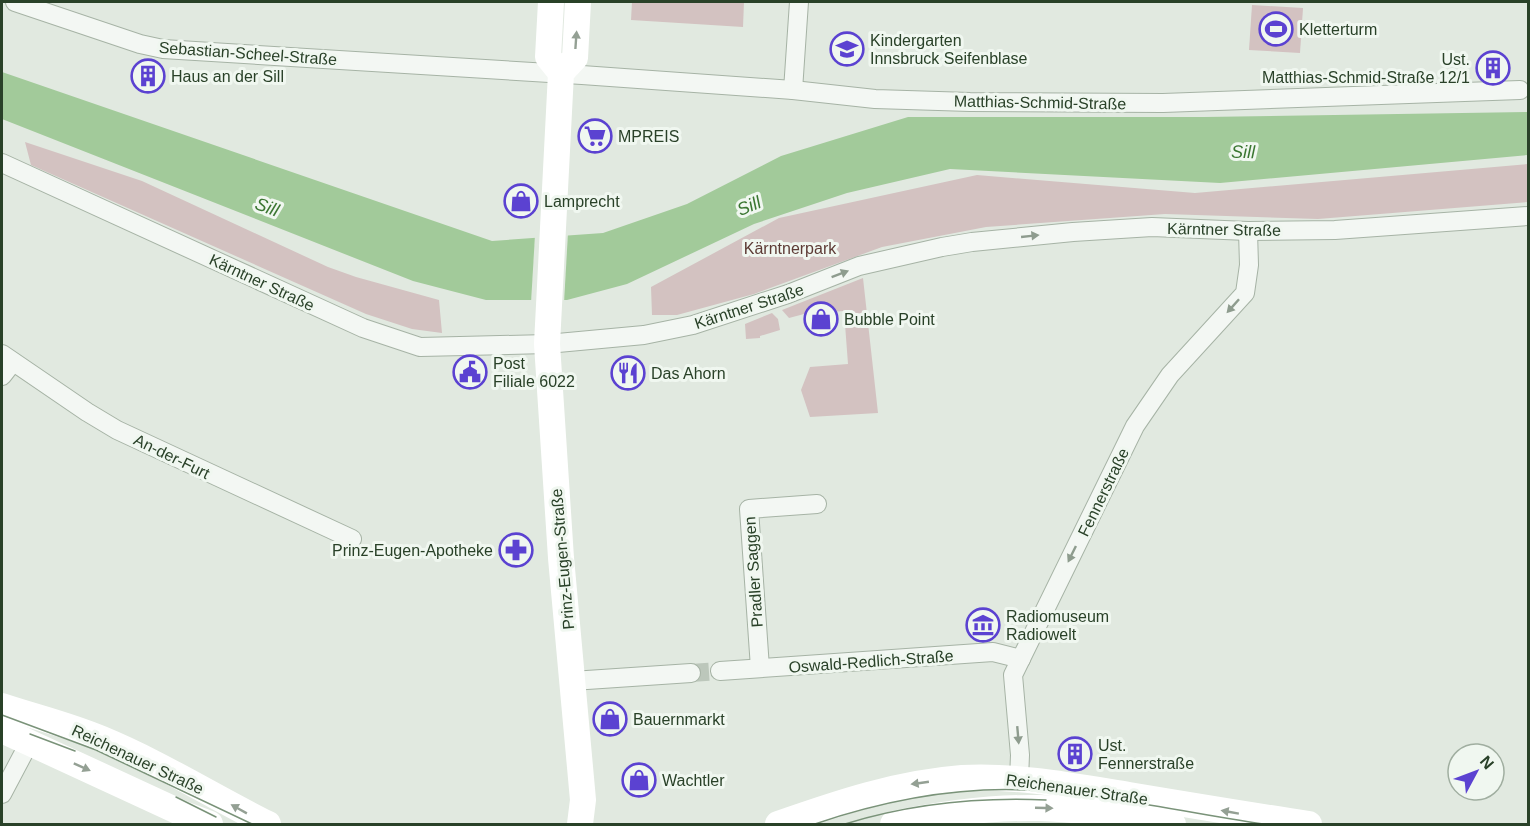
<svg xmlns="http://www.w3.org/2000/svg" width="1530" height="826" font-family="Helvetica,sans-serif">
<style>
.green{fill:#d3c2c1}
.water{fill:#a2ca9a}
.pier{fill:#e1e9e0}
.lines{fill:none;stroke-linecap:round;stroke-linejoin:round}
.street-tunnel{stroke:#bcc7bb;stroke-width:18;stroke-dasharray:18 9;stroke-linecap:butt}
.street-casing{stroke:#a6b3a5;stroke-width:20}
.street{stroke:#f3f7f3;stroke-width:18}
.secondary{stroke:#fff;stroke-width:26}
.tram{stroke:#7a9379;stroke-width:1.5}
.oneway{fill:#94a094}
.oneway2{fill:#8e9c8e}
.labels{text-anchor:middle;stroke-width:6;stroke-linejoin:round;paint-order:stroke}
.poi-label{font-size:16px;fill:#294128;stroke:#f0f7f0;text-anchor:start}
.street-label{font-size:16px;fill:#294128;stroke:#f0f7f0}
.park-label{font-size:16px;fill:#5d3b35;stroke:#f0f7f0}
.water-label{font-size:18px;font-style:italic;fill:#3a7631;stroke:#f0f7f0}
</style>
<rect width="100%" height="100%" fill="#e1e9e0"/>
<g class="green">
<polygon points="632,2 744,2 743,27 631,20"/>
<polygon points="1252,5 1303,8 1300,53 1249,50"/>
<polygon points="25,142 142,181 328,267 356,277 439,300 442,333 412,329 366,314 31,165"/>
<polygon points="1528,164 1528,202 1318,219 1165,214 986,227 882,247 754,294 677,315 652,315 651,287 779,218 977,175 1195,193"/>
<polygon points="863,278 878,413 810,417 801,390 810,367 848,364 844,311 804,314 789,318 782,310"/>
<polygon points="772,313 778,319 780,330 760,336 760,338 746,339 745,324"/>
</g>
<polygon class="water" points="2,72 492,241 603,233 687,204 781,156 908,117 1204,117 1528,112 1528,155 1220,183 950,169 847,193 754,224 627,284 567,300 486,300 413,281 2,119"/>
<polygon class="pier" points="568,233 564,303 531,303 535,235"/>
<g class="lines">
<polyline class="street-tunnel" points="691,673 720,671"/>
<g class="street-casing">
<g id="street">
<polyline points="15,2 140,44 163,49 582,75 793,90 875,99 970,102 1163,103 1520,90"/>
<polyline points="793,90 799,2"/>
<polyline points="2,163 363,328 420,347 547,344 644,335 693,325 788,294 859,266 942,247 972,242 1073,232 1152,227 1248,231 1335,230 1528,216"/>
<polyline points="2,354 87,412 117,430 352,539"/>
<polyline points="2,376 13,362"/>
<polyline points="760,668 749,509 817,504"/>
<polyline points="720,671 993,652 1021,659"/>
<polyline points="572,681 691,673"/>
<polyline points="1019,779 1020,755 1013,675 1135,426 1170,375 1245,293 1249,265 1248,231"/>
<polyline points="2,794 29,743"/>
</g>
</g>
<use href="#street" class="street"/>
<g class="secondary">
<polyline points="551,2 548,57 561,73"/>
<polyline points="578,2 575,58 561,73 547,344 561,558 583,800 580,824"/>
<path d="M2,706C35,717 69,725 102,739C160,763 212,796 268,824"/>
<polyline points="2,730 186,815 210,824"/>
<path d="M778,824C838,803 897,783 962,778C1018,775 1074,786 1129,795C1189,805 1249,815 1309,824"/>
<path d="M893,824C941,814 991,807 1040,808C1085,809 1129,818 1173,824"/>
</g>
<g class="tram">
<polyline points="2,715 96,750 252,824"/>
<polyline points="30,734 75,751"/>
<polyline points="176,797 216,817"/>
<path d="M815,824C883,801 953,787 1025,790C1105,793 1185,813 1263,824"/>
<path d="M845,824C910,804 978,797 1046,800"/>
</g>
</g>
<defs><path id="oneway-solid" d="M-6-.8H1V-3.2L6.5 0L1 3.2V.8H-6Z" transform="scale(1.5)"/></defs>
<g class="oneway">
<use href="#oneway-solid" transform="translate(576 40) rotate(-86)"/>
<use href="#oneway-solid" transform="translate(82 767) rotate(24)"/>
<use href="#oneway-solid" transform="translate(920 783) rotate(172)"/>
<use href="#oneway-solid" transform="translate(1044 808) rotate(2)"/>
<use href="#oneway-solid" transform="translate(239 809) rotate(-151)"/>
<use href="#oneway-solid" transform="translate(1230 812) rotate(-170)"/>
</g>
<g class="oneway2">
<use href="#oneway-solid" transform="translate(1030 236) rotate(-6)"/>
<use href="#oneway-solid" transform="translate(840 274) rotate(-21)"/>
<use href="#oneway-solid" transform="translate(1233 306) rotate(132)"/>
<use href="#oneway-solid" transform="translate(1072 554) rotate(116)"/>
<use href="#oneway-solid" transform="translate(1018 735) rotate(85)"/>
</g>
<defs>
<g id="stadium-ring" transform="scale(1.725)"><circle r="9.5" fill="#f0f7f0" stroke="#5b42d1" stroke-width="1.5"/><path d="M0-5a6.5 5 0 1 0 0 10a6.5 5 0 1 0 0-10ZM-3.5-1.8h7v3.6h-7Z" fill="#5b42d1"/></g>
<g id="school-ring" transform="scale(1.725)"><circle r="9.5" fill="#f0f7f0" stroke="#5b42d1" stroke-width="1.5"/><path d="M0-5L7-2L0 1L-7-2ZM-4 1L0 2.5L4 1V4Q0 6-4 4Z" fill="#5b42d1"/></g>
<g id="building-ring" transform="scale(1.725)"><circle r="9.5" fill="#f0f7f0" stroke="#5b42d1" stroke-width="1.5"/><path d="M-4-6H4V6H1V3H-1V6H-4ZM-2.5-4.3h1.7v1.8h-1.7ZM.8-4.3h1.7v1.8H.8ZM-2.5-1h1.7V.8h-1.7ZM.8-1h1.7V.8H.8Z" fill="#5b42d1"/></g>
<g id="supermarket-ring" transform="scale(1.725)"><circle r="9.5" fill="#f0f7f0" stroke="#5b42d1" stroke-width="1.5"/><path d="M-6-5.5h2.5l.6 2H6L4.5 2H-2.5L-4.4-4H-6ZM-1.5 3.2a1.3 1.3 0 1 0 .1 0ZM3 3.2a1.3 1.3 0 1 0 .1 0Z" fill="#5b42d1"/></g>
<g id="shop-ring" transform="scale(1.725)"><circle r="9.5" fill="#f0f7f0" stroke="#5b42d1" stroke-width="1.5"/><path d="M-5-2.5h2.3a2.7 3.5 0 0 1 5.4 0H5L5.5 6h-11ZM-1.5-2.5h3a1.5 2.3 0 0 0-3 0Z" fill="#5b42d1"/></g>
<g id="civic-ring" transform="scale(1.725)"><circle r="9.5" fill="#f0f7f0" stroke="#5b42d1" stroke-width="1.5"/><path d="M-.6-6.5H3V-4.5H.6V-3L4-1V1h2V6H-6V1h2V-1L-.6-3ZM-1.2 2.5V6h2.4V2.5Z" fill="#5b42d1"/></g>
<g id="restaurant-ring" transform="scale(1.725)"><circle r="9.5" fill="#f0f7f0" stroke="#5b42d1" stroke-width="1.5"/><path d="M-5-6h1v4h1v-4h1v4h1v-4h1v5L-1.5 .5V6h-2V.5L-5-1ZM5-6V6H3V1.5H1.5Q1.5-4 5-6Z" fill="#5b42d1"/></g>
<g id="pharmacy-ring" transform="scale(1.725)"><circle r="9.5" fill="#f0f7f0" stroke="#5b42d1" stroke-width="1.5"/><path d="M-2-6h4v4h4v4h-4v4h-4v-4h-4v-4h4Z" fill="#5b42d1"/></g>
<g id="museum-ring" transform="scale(1.725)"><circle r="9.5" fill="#f0f7f0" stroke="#5b42d1" stroke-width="1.5"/><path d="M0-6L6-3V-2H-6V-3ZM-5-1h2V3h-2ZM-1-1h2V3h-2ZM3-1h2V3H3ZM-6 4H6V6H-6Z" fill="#5b42d1"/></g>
</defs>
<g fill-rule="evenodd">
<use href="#stadium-ring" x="1276" y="29"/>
<use href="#school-ring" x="847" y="49"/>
<use href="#building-ring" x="1493" y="68"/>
<use href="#building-ring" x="148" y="76"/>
<use href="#supermarket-ring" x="595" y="136"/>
<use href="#shop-ring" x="521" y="201"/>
<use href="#shop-ring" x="821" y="319"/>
<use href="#civic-ring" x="470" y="372"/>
<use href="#restaurant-ring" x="628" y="373"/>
<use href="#pharmacy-ring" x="516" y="550"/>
<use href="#museum-ring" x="983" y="625"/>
<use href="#shop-ring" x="610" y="719"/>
<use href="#building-ring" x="1075" y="754"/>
<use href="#shop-ring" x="639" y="780"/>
</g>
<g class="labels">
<g class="poi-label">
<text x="1299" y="35">Kletterturm</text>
<text x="870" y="46">Kindergarten<tspan x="870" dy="18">Innsbruck Seifenblase</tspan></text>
<text x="1470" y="65" text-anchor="end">Ust.<tspan x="1470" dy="18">Matthias-Schmid-Straße 12/1</tspan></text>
<text x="171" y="82">Haus an der Sill</text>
<text x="618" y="142">MPREIS</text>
<text x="544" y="207">Lamprecht</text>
<text x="844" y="325">Bubble Point</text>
<text x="493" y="369">Post<tspan x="493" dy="18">Filiale 6022</tspan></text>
<text x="651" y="379">Das Ahorn</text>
<text x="493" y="556" text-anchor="end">Prinz-Eugen-Apotheke</text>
<text x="1006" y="622">Radiomuseum<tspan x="1006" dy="18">Radiowelt</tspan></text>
<text x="633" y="725">Bauernmarkt</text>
<text x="1098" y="751">Ust.<tspan x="1098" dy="18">Fennerstraße</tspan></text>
<text x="662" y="786">Wachtler</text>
</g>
<g class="street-label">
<text transform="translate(248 53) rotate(4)" y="6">Sebastian-Scheel-Straße</text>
<text transform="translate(1040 102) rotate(1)" y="6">Matthias-Schmid-Straße</text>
<text transform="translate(1224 229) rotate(1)" y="6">Kärntner Straße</text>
<text transform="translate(262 282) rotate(25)" y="6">Kärntner Straße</text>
<text transform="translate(749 306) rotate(-18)" y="6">Kärntner Straße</text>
<text transform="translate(172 456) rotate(26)" y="6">An-der-Furt</text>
<text transform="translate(1103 492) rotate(-64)" y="6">Fennerstraße</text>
<text transform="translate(562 559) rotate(-95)" y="6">Prinz-Eugen-Straße</text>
<text transform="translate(753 572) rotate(-94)" y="6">Pradler Saggen</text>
<text transform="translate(871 661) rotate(-4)" y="6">Oswald-Redlich-Straße</text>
<text transform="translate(138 759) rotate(25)" y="6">Reichenauer Straße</text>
<text transform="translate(1077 789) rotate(8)" y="6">Reichenauer Straße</text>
</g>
<g class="park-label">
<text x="790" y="254">Kärntnerpark</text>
</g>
<g class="water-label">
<text transform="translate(1243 152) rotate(1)" y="6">Sill</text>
<text transform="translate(749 206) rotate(-23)" y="6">Sill</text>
<text transform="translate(267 207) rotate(20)" y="6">Sill</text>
</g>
</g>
<rect width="1530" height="826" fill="none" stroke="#294128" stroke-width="6"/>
<g transform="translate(1476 772) rotate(49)"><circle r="28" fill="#f0f7f0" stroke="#a0aea0" stroke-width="1.5"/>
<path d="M0-4.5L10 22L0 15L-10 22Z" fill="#5b42d1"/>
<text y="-9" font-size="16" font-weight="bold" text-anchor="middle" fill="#294128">N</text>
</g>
</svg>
